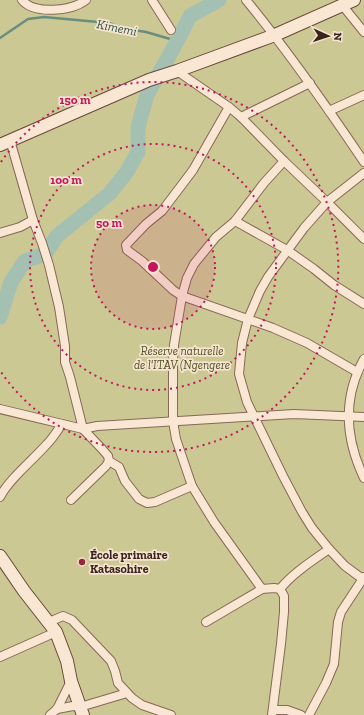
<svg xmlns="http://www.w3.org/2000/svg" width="364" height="715" font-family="'Zilla Slab',serif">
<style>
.green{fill:#ccc894}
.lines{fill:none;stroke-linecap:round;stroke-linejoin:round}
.stream{stroke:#6a8e7e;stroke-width:2.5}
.river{stroke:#a3c0b2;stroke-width:15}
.street-casing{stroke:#886858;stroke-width:10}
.secondary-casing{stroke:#69493b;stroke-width:14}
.street{stroke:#f9e6d3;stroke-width:8}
.secondary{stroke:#f9e6d3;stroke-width:12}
.ring{fill:none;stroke:#c2185b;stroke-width:2;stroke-dasharray:2 4}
.poi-dot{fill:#98273e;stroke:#f6e3d0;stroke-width:1.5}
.labels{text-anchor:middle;stroke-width:3.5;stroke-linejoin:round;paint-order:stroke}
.park-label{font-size:12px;font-style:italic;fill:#515423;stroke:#f6e3d0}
.poi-label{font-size:12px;font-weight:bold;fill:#37241d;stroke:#f6e3d0;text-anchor:start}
.water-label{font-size:13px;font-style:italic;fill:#2b574c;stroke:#f6e3d0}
.centre{fill:#c2185b;stroke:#f6e3d0;stroke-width:2}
.ring-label{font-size:12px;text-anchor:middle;font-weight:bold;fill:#c2185b;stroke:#f6e3d0;stroke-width:3.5;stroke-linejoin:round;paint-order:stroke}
</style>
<rect width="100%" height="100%" fill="#eed8c0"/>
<rect class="green" x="0" y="0" width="364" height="715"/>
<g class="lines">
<polyline class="stream" points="0,38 28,19 44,17 109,23 121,28 146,32 177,41"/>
<polyline class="river" points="0,317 11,282 25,261 45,254 57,236 109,194 126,173 138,152 138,127 147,95 180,36 190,16 219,0"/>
<g class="street-casing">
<g id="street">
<path d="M22,0C34,15 72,11 86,0"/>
<polyline points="152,0 171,30"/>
<path d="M246,0C289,52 327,107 364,162"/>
<polyline points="343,6 364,32"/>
<polyline points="177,71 229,107 241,117 284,161 327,202 364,239"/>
<polyline points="229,107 193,170 181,186 162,211 146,224 126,245 127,250 142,261 173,290 182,296 273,328 307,343 357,372"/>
<polyline points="329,111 364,95"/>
<polyline points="241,117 310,83"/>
<polyline points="10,140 33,220 42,243 49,265 59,307 65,346 65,362 70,377 83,429 102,449 108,456 109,461 119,467 125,481 139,499 147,503 155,502 192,486"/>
<polyline points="364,173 327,202 304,228 268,277 260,291 248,319 242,343 239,374 247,402 283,476 302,512 312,528 329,549 345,566 364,580"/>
<polyline points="235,221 287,250 314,269 334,285 364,304"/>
<polyline points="0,233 20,227 33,220"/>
<path d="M364,359C343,397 345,438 364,478"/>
<polyline points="0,409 83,429 97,426 294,414 364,417"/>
<path d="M0,497C9,479 33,460 47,444C53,438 57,431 62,424"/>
<polyline points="71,500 106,466 109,461"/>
<path d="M280,589C293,573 312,561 329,549"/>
<polyline points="49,622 63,616 72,620 111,661 115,671 118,683 132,698 142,705 171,715"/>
<polyline points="206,622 262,589"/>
<polyline points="0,657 56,632"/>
<polyline points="57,709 73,706 80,707 127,693"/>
<polyline points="273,710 287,710 301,715"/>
<polyline points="50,715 57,709 71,681"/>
<polyline points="272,715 281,644 284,612 284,596 280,589 274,588 262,589 214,522 192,486 176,439 173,421 173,360 174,345 182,296 187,278 194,264 216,237 235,221 264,183 284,161"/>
<polyline points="309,715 326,683 334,664 338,622 341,612 364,577"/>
</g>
</g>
<g class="secondary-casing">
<g id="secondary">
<polyline points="0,145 149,80 177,71 275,35 354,0"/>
<polyline points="0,556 24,591 56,632 67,661 71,681 83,715"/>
</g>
</g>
<use href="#street" class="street"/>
<use href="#secondary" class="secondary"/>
</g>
<circle cx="153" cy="267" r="62" fill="#c2185b" fill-opacity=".12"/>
<g class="ring">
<circle cx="153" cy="267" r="62"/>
<circle cx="153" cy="267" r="123"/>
<path d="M1 162A185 185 0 1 1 1 372"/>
</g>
<circle class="poi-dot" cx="82" cy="562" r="4"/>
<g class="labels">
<g class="park-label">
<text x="182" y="355">Réserve naturelle<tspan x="182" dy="14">de l'ITAV (Ngengere</tspan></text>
</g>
<g class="poi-label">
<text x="90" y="559">École primaire<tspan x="90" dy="14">Katasohire</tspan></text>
</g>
<g class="water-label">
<text transform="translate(117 27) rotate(11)" y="5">Kimemi</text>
</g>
</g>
<circle cx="153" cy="267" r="6" class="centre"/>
<g class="ring-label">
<text x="75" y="104">150 m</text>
<text x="66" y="184">100 m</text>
<text x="109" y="227">50 m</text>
</g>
<g transform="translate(328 36) rotate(93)" stroke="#f6e3d0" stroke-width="3" paint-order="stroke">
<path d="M0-3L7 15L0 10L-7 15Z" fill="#37241d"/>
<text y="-6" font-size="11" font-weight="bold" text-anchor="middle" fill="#37241d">N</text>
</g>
</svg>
